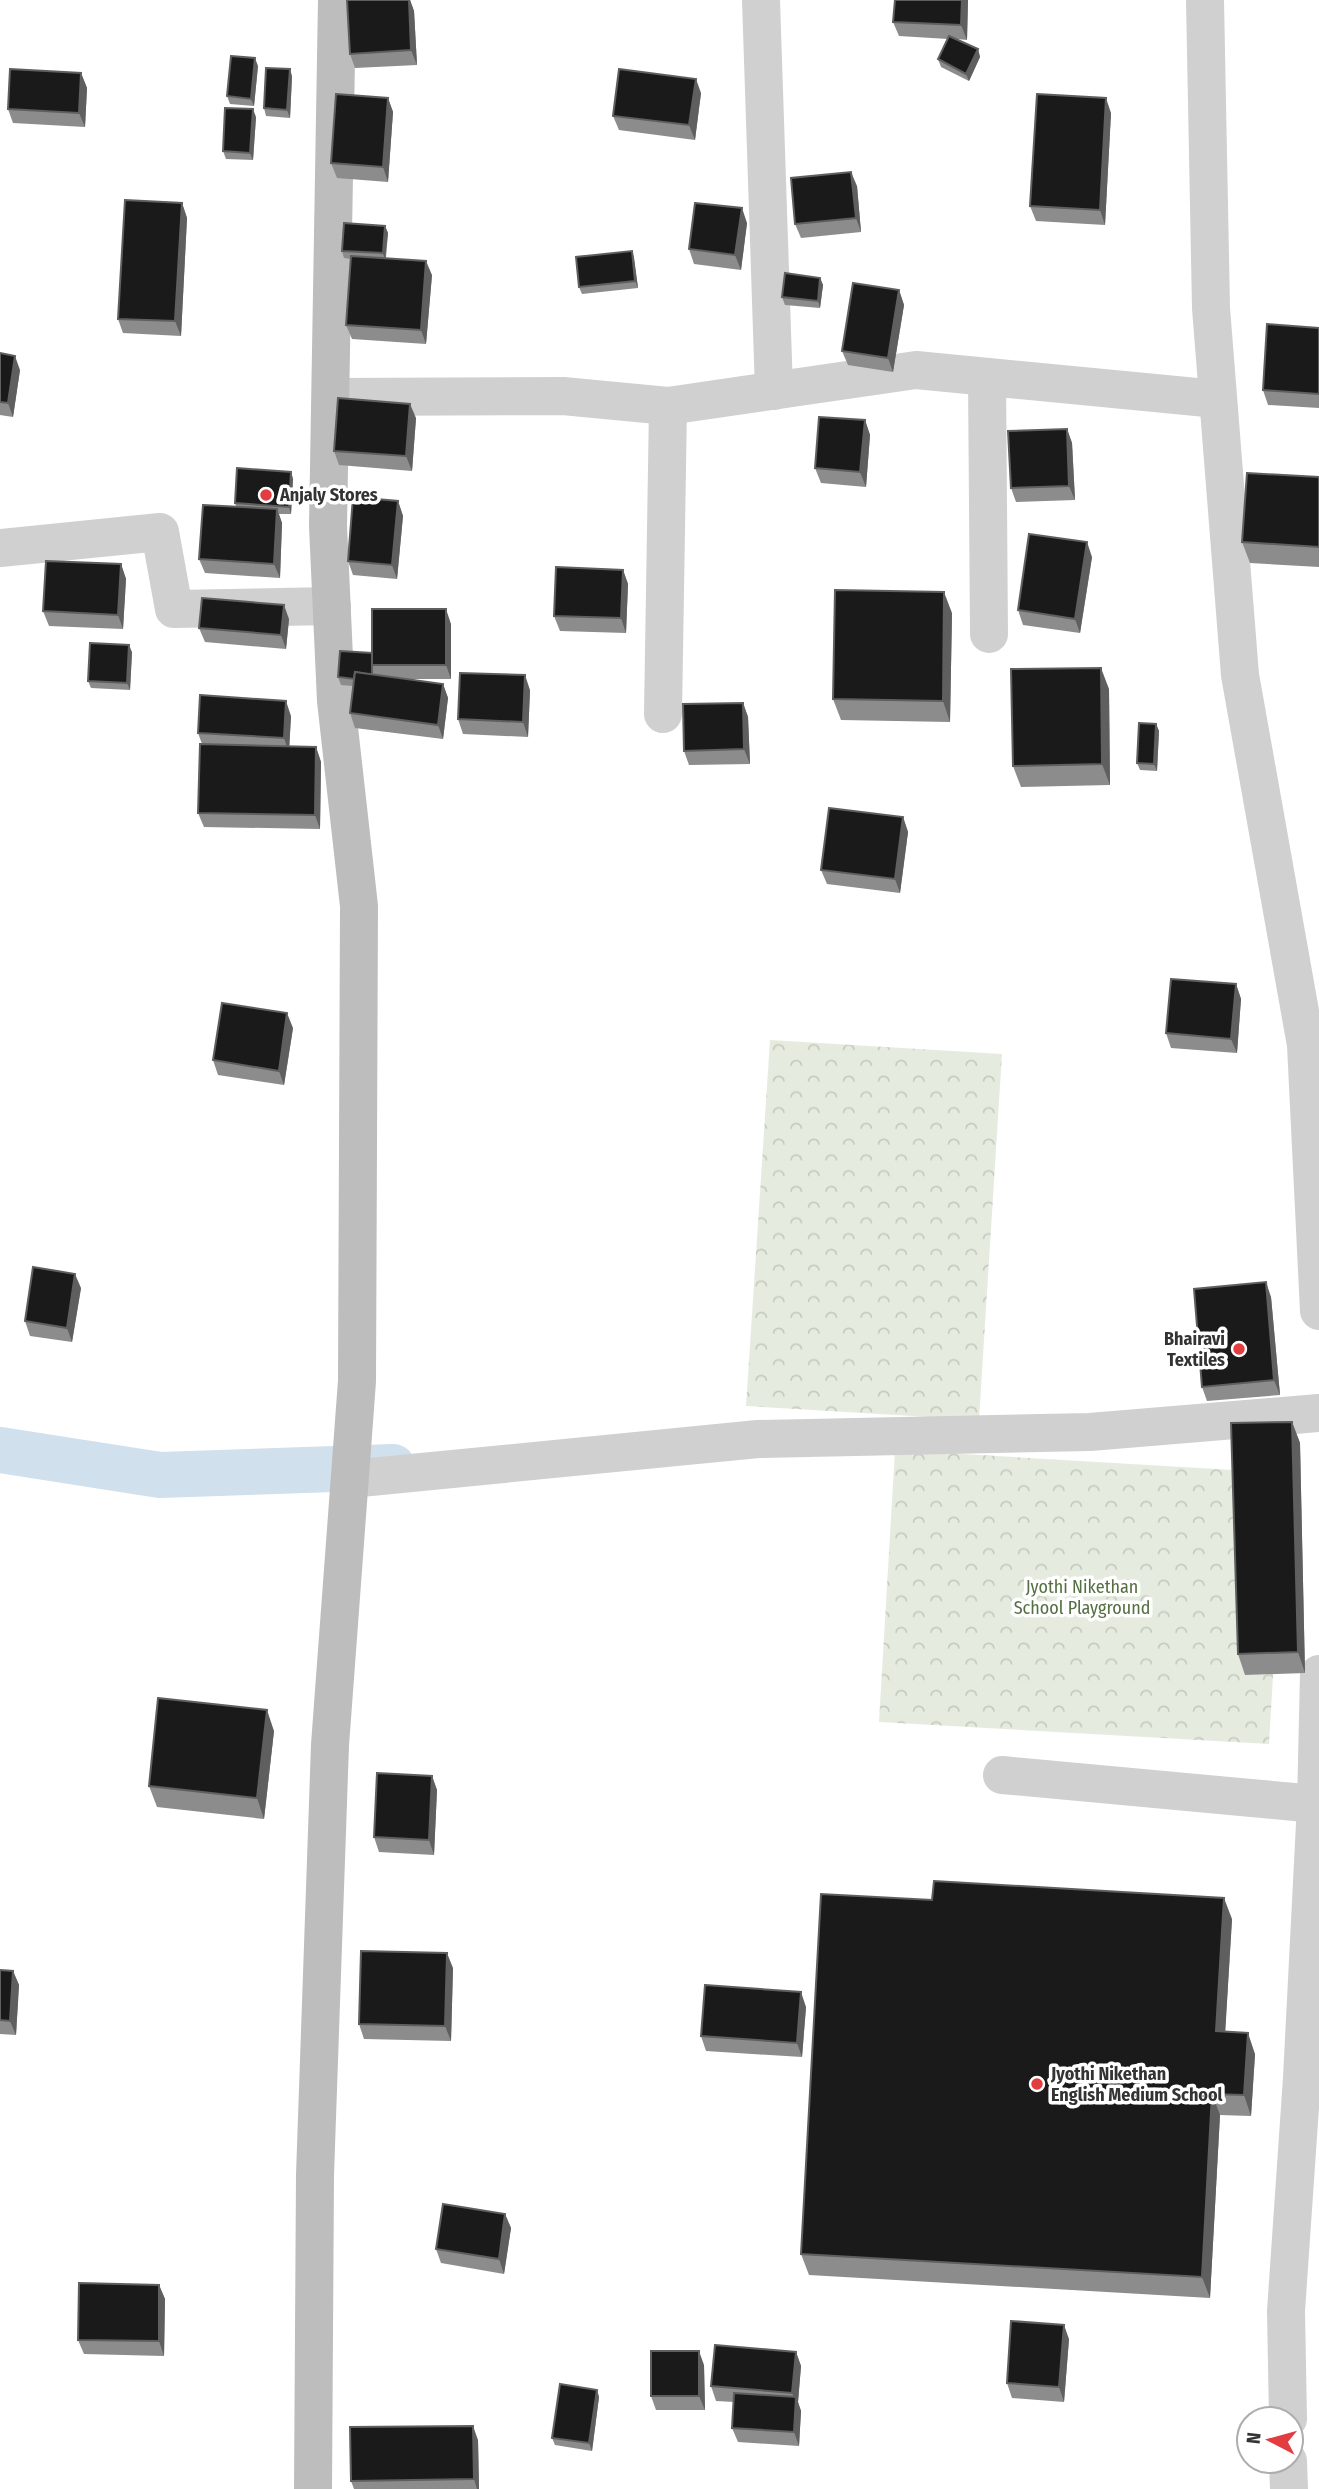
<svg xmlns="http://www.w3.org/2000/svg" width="1319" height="2489" font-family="'Fira Sans Condensed',sans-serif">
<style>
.park{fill:url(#park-crowns)}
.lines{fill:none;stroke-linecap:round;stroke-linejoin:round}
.canal{stroke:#d0e0ed;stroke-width:46}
.street{stroke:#d0d0d0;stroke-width:38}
.secondary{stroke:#bdbdbd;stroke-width:38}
.wall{fill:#8c8c8c}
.shaded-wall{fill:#5f5f5f}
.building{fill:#1a1a1a;stroke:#5f5f5f;stroke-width:2}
.poi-dot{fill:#e23d41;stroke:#fff;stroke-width:2.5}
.labels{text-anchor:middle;stroke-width:7;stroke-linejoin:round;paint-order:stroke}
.poi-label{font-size:18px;font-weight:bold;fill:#333;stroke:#fff;text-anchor:start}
.park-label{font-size:18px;fill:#546f40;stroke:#fff}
</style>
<defs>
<pattern id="park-crowns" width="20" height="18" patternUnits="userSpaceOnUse" patternTransform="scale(1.75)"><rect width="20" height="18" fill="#e5ecdf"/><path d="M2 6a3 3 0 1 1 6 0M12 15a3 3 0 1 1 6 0" fill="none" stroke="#c5cbc0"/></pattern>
</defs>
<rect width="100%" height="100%" fill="#fff"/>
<g class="park">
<polygon points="770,1040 1002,1054 979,1420 746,1406"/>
<polygon points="895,1450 1285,1473 1269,1744 879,1722"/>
</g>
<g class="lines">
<polyline class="canal" points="0,1450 160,1475 393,1467"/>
<g class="street">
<polyline points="761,0 774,391"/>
<polyline points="1205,0 1211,308 1240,675 1306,1045 1319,1311"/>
<polyline points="987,377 989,634"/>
<polyline points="331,397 563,396 668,406 916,370 1217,399"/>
<polyline points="0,548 160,532 174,609 332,606"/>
<polyline points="663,714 668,406"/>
<polyline points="350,1479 758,1439 1090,1432 1319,1413"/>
<polyline points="1002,1775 1316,1804"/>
<polyline points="1288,2419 1286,2311 1302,2078 1316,1804 1319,1674"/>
<polyline points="1288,2461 1289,2489"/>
</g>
<polyline class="secondary" points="313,2489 315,2175 330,1745 357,1381 359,906 336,701 328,526 337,0"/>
</g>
<g class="wall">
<polygon points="347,0 410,0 414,11 417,65 355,68 350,54"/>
<polygon points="895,0 968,0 967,40 957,39 978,49 980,57 969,81 941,67 938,59 948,39 899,36 893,22"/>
<polygon points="258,66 254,106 230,104 227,96"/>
<polygon points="81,73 87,88 85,127 13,123 8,109"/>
<polygon points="292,76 290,118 266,116 264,108"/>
<polygon points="701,93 695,140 619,130 613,116"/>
<polygon points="388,98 393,112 388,182 337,178 331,163"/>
<polygon points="1111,113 1105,225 1036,221 1030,206"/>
<polygon points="256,117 253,160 226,159 223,151"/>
<polygon points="857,186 861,232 801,238 795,224"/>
<polygon points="182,203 187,218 181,336 123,333 118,319"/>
<polygon points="747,223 741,270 694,264 689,249"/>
<polygon points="385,226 388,233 386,258 432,275 426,344 352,339 346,325 351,259 344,258 342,251"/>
<polygon points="632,251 634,258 638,288 582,294 579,287"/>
<polygon points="820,278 823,285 820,308 785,305 782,297"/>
<polygon points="899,290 904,305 893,372 848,365 842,351"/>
<polygon points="1319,328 1319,408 1268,405 1263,390"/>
<polygon points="0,353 20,370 13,417 0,415"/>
<polygon points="416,418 412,471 339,465 334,451"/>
<polygon points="865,420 870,435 866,487 821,483 815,468"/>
<polygon points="1067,429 1072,443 1075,500 1016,502 1011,488"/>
<polygon points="291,472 293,479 291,514 279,514 282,523 280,578 205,573 199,559 236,506 235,503"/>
<polygon points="1319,477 1319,567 1250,563 1242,542"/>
<polygon points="398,501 403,516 397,579 353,575 348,561"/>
<polygon points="1092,557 1080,633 1023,625 1018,610"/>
<polygon points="121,564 126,579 123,629 49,626 43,611"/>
<polygon points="623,570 628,584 626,633 560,631 554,616"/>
<polygon points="952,613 950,722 841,720 833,699"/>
<polygon points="289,619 286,649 205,642 199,628"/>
<polygon points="451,624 451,679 410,679 443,684 448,698 443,739 355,728 350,713 353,686 341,685 338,677 372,653"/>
<polygon points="132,652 130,690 91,688 88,681"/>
<polygon points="1109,689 1110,785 1021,787 1013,766"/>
<polygon points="530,690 528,737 463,734 458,719"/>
<polygon points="743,703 748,717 750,764 689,765 684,751"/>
<polygon points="291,716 289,747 316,747 321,762 320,829 204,827 198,813 202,744 198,733"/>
<polygon points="1156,724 1159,731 1157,771 1140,770 1137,763"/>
<polygon points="903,817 908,832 900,893 827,884 821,870"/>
<polygon points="1236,984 1241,999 1237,1053 1171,1048 1166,1033"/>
<polygon points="293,1028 284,1085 218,1075 213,1060"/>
<polygon points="81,1288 72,1342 30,1336 25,1321"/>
<polygon points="1271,1297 1280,1395 1207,1401 1202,1387"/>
<polygon points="1292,1422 1300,1443 1305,1673 1245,1675 1238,1654"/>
<polygon points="274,1731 264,1819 157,1807 149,1786"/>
<polygon points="432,1776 437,1790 434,1855 379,1852 374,1837"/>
<polygon points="1232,1919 1225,2032 1255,2054 1251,2116 1220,2115 1210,2298 809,2275 801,2254"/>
<polygon points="453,1968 451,2041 364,2039 359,2024"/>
<polygon points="0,1970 13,1971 19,1985 16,2035 0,2034"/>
<polygon points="806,2007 802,2057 706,2051 701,2036"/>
<polygon points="505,2214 511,2228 504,2274 441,2263 436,2249"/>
<polygon points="159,2285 165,2299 164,2356 84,2354 78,2340"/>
<polygon points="1069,2339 1064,2402 1012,2398 1007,2383"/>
<polygon points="796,2352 801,2366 798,2402 801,2411 799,2446 738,2442 732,2428 734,2402 716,2401 711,2386"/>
<polygon points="704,2365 705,2410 656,2410 651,2396"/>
<polygon points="597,2390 599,2397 592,2451 555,2445 552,2438"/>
<polygon points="478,2440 479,2489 354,2489 351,2481"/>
</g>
<g class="shaded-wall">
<polygon points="409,0 410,0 414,11 417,65 411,50"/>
<polygon points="962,0 968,0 967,40 961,25"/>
<polygon points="978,49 980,57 969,81 966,74"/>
<polygon points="255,58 258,66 254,106 251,99"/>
<polygon points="290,69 292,76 290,118 287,110"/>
<polygon points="81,73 87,88 85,127 79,113"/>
<polygon points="696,79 701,93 695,140 689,125"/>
<polygon points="388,98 393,112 388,182 383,167"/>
<polygon points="1106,98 1111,113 1105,225 1100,210"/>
<polygon points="253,109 256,117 253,160 250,153"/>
<polygon points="851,172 857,186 861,232 856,218"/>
<polygon points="182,203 187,218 181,336 175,321"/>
<polygon points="742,208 747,223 741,270 735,255"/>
<polygon points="385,226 388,233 385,260 383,253"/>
<polygon points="632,251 634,258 638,288 635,281"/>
<polygon points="426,261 432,275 426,344 421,330"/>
<polygon points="820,278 823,285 820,308 818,301"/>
<polygon points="899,290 904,305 893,372 888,358"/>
<polygon points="15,356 20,370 13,417 8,403"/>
<polygon points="410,404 416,418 412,471 406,456"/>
<polygon points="865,420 870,435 866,487 860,472"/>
<polygon points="1067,429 1072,443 1075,500 1069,486"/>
<polygon points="291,472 293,479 291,514 289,507"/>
<polygon points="398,501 403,516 397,579 392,565"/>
<polygon points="277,509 282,523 280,578 274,564"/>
<polygon points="1087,542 1092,557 1080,633 1075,619"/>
<polygon points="121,564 126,579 123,629 118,615"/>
<polygon points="623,570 628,584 626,633 621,618"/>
<polygon points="944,592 952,613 950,722 943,701"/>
<polygon points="284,605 289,619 286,649 281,635"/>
<polygon points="446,609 451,624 451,679 446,665"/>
<polygon points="129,645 132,652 130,690 127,683"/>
<polygon points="1101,668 1109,689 1110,785 1102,764"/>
<polygon points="525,675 530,690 528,737 523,722"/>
<polygon points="443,684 448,698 443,739 438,725"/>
<polygon points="286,701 291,716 289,753 284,738"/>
<polygon points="743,703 748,717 750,764 744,749"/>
<polygon points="1156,724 1159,731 1157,771 1154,764"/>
<polygon points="316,747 321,762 320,829 315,815"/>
<polygon points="903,817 908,832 900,893 895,879"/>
<polygon points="1236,984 1241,999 1237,1053 1231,1039"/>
<polygon points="287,1013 293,1028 284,1085 279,1071"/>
<polygon points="75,1274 81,1288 72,1342 67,1328"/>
<polygon points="1266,1282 1271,1297 1280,1395 1274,1380"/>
<polygon points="1292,1422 1300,1443 1305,1673 1298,1652"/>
<polygon points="267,1710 274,1731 264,1819 257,1798"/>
<polygon points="432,1776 437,1790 434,1855 429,1840"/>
<polygon points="1224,1898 1232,1919 1224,2052 1216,2031"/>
<polygon points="447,1953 453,1968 451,2041 445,2026"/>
<polygon points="13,1971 19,1985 16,2035 10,2021"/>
<polygon points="801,1992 806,2007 802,2057 797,2043"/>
<polygon points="1248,2033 1255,2054 1251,2116 1244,2095"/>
<polygon points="1212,2094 1220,2115 1210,2298 1202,2277"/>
<polygon points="505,2214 511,2228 504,2274 499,2259"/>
<polygon points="159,2285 165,2299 164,2356 159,2341"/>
<polygon points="1064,2325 1069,2339 1064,2402 1059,2387"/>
<polygon points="699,2351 704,2365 705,2410 699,2396"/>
<polygon points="796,2352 801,2366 798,2402 801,2411 799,2446 794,2432 796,2402 792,2393"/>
<polygon points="597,2390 599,2397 592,2451 589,2443"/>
<polygon points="473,2426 478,2440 479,2489 477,2489 474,2479"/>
</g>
<g class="building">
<polygon points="347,0 409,0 411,50 350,54"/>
<polygon points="895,0 962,0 961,25 893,22"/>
<polygon points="949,36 978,49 966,74 938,59"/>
<polygon points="231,56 255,58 251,99 227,96"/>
<polygon points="266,68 290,69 287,110 264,108"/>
<polygon points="10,69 81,73 79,113 8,109"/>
<polygon points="619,69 696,79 689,125 613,116"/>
<polygon points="336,94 388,98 383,167 331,163"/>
<polygon points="1037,94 1106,98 1100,210 1030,206"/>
<polygon points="225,108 253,109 250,153 223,151"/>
<polygon points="851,172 856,218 795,224 791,178"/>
<polygon points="125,200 182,203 175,321 118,319"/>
<polygon points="695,203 742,208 735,255 689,249"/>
<polygon points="344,223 385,226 383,253 342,251"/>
<polygon points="632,251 635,281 579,287 576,257"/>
<polygon points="351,256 426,261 421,330 346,325"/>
<polygon points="785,273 820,278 818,301 782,297"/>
<polygon points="853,283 899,290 888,358 842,351"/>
<polygon points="1267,324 1319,328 1319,394 1263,390"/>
<polygon points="0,353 15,356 8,403 0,402"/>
<polygon points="338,398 410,404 406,456 334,451"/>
<polygon points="819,417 865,420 860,472 815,468"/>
<polygon points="1067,429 1069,486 1011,488 1008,431"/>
<polygon points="237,468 291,472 289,507 235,503"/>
<polygon points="1247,473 1319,477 1319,547 1242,542"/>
<polygon points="353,497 398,501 392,565 348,561"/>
<polygon points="203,505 277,509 274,564 199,559"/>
<polygon points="1029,534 1087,542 1075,619 1018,610"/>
<polygon points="46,561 121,564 118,615 43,611"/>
<polygon points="556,567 623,570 621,618 554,616"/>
<polygon points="835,590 944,592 943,701 833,699"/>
<polygon points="202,598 284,605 281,635 199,628"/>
<rect x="372" y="609" width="74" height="56"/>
<polygon points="90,643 129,645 127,683 88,681"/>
<polygon points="340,651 372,653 372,675 355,672 354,679 338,677"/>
<polygon points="1101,668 1102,764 1013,766 1011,669"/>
<polygon points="355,672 443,684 438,725 350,713"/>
<polygon points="460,673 525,675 523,722 458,719"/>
<polygon points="200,695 286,701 284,738 198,733"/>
<polygon points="743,703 744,749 684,751 683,704"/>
<polygon points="1139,723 1156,724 1154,764 1137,763"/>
<polygon points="200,744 316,747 315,815 198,813"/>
<polygon points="829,808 903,817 895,879 821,870"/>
<polygon points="1171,979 1236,984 1231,1039 1166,1033"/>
<polygon points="222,1003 287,1013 279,1071 213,1060"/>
<polygon points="33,1267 75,1274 67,1328 25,1321"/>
<polygon points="1266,1282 1274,1380 1202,1387 1194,1289"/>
<polygon points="1292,1422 1298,1652 1238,1654 1231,1423"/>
<polygon points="158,1698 267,1710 257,1798 149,1786"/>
<polygon points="377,1773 432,1776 429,1840 374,1837"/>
<polygon points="934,1881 1224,1898 1216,2031 1248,2033 1244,2095 1212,2094 1202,2277 801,2254 821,1894 932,1900"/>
<polygon points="361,1951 447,1953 445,2026 359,2024"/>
<polygon points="0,1970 13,1971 10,2021 0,2020"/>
<polygon points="705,1985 801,1992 797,2043 701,2036"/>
<polygon points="443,2204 505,2214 499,2259 436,2249"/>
<polygon points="79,2283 159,2285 159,2341 78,2340"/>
<polygon points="1011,2321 1064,2325 1059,2387 1007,2383"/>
<polygon points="715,2345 796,2352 792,2393 711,2386"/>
<rect x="651" y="2351" width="48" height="45"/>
<polygon points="560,2384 597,2390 589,2443 552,2438"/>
<polygon points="734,2393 796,2397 794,2432 732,2428"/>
<polygon points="473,2426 474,2479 351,2481 350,2427"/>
</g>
<g class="poi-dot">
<circle cx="266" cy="495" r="7"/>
<circle cx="1239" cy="1349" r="7"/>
<circle cx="1037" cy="2084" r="7"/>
</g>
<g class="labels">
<g class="poi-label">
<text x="280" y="501">Anjaly Stores</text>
<text x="1225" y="1345" text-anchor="end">Bhairavi<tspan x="1225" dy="21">Textiles</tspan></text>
<text x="1051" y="2080">Jyothi Nikethan<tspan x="1051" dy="21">English Medium School</tspan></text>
</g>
<g class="park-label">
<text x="1082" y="1593">Jyothi Nikethan<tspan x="1082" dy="21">School Playground</tspan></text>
</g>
</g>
<g transform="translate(1270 2440) rotate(276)"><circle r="33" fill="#ffffff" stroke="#adadad" stroke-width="2"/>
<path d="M0-5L12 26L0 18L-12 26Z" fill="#e23d41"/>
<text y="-10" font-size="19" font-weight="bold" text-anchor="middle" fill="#333333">N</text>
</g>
</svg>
